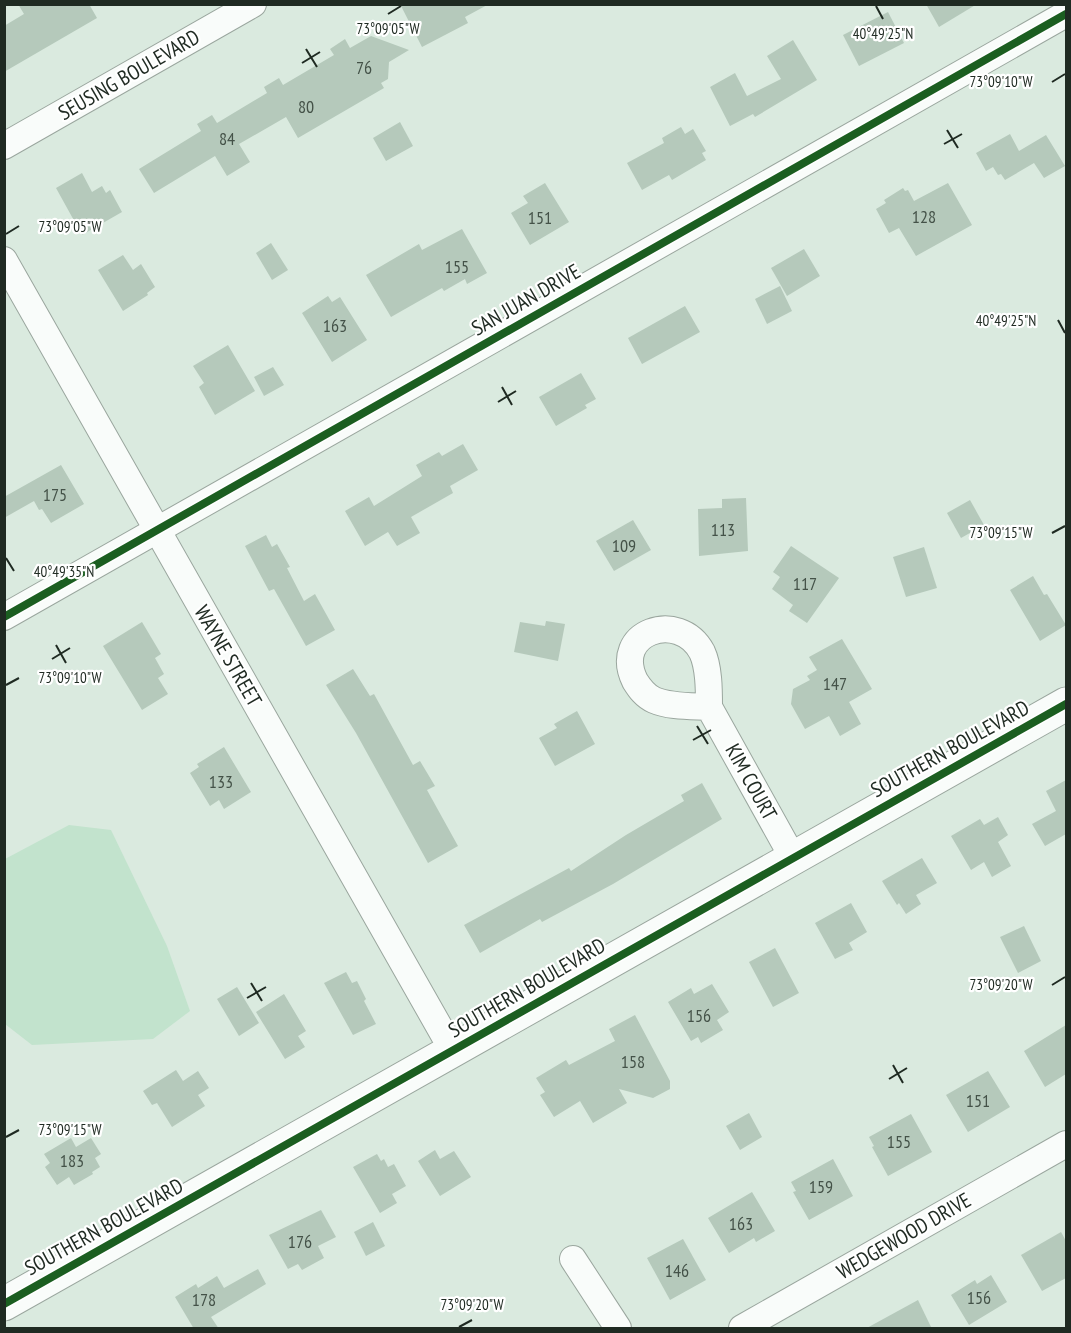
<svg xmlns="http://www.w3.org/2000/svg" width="1071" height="1333" font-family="'PT Sans Narrow',sans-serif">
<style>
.green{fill:#c2e3cd}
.building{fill:#b5c9bb}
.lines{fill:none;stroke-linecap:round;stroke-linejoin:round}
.street-casing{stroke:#9aa69e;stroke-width:28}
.secondary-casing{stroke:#9aa69e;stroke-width:35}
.street{stroke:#f9fcfa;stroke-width:26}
.secondary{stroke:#f9fcfa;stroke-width:33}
.cycleway-casing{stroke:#fff;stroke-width:11}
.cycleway{stroke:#1b5e20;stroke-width:8}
.ticks{fill:none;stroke:#1f2a22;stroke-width:2}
.labels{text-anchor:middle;stroke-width:4.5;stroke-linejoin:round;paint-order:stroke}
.number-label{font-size:18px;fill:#445248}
.street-label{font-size:21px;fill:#1f2a22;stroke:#fff}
.ticks-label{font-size:15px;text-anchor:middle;fill:#1f2a22;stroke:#fff;stroke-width:4.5;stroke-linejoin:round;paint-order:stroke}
</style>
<rect width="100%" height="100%" fill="#daeadf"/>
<polygon class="green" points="69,825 111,830 167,946 190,1011 153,1039 32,1045 5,1024 5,859"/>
<g class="building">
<polygon points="18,4 89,4 97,18 4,72 4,26 24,14"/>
<polygon points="400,4 489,4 465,17 468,23 422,47"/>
<polygon points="926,4 977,4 939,27"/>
<polygon points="888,12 904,43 859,66 843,35"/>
<polygon points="371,36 409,50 389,62 388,79 381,83 384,88 298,138 286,117 239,144 250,162 227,176 215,156 154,193 139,169 201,131 197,124 212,115 217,123 267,93 264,87 279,78 283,85 334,55 330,49 345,39 350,48"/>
<polygon points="793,40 817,80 755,117 753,114 730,126 710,87 735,73 747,96 781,79 767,56"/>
<polygon points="400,122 413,146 386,161 373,138"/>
<polygon points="681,127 685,134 693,129 706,151 702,153 706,160 672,180 669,175 642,190 627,163 664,143 662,138"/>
<polygon points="1010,134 1019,151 1046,135 1065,166 1044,178 1034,163 1005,180 1001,174 998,175 993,167 986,171 976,153"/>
<polygon points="82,173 92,192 102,186 106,193 110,190 122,212 82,235 56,188"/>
<polygon points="545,183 569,222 530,245 511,213 528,203 523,196"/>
<polygon points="948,183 972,225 916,256 899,228 889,233 876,209 886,203 884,200 903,188 905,191 908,190 914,201"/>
<polygon points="462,229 487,273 467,284 465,279 444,291 442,288 391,317 366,275 419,244 422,250"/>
<polygon points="271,243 288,270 272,280 256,253"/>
<polygon points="804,249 820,276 787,296 771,268"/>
<polygon points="123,255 133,270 141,264 155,287 147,293 148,295 123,311 98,270"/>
<polygon points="780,286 792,311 767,324 755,299"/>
<polygon points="328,296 332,302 340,297 367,340 332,362 302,313"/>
<polygon points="685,306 700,332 642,364 628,338"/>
<polygon points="228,345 255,391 215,415 199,387 204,383 193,366"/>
<polygon points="273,367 284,385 264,396 254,377"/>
<polygon points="581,373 596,399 585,405 587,408 556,426 539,397"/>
<polygon points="463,444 478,470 450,486 453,493 411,517 420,533 397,546 388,532 365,546 345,511 369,497 374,506 422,476 416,465 439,452 442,456"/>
<polygon points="61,465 84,504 51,523 42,509 39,510 34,501 4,518 4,497"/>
<polygon points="746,498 748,551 699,556 698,509 722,508 722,499"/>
<polygon points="970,500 984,525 961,538 947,513"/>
<polygon points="633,520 651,550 614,571 596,541"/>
<polygon points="266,535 272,547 277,544 290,567 287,568 304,601 315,594 335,630 306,646 274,589 269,591 245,546"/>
<polygon points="791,546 839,578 807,623 789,611 793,605 772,589 780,577 773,572"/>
<polygon points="924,547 937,588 906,597 893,557"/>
<polygon points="1033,576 1044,595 1047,594 1066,625 1040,641 1010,590"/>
<polygon points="546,621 565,624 558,661 514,652 520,622 545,626"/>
<polygon points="142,622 161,654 155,658 164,674 158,678 168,694 142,710 103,646"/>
<polygon points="842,639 872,689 849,702 861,724 840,736 829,716 805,729 791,704 793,689 810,680 807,676 817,670 809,657"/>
<polygon points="353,669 370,696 374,694 413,765 420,761 435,786 427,790 458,846 428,863 356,733 326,685"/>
<polygon points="577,711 595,744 555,766 539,738 557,728 554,724"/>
<polygon points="224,747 251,792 224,809 219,800 210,806 190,773 199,767 197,764"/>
<polygon points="1066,780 1066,834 1045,846 1032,824 1056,811 1046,791"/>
<polygon points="702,783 722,819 613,884 542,922 540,919 480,953 464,925 569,868 571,871 626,835 684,801 681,795"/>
<polygon points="998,817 1008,835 998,842 1011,866 992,877 984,862 971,870 951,836 980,819 984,825"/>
<polygon points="922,858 937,883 916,895 921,904 906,914 899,903 897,905 882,881"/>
<polygon points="851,903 867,932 849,943 853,950 835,959 815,923"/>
<polygon points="1024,926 1041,961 1018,973 1000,937"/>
<polygon points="775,948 799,993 773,1007 749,962"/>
<polygon points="346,972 352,983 357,981 366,999 364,1001 376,1024 353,1035 324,983"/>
<polygon points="712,984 729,1012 717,1020 723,1030 701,1043 698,1037 691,1041 668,1002 691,988 694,994"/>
<polygon points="237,987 259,1023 239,1036 217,999"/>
<polygon points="284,994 306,1031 298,1036 305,1047 285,1059 256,1012"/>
<polygon points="635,1015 670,1081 670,1089 653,1098 619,1089 627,1103 593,1123 580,1101 554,1117 540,1095 545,1092 536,1078 566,1060 569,1065 615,1041 609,1029"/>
<polygon points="1066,1025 1066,1074 1045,1087 1024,1051"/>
<polygon points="176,1070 183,1081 198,1071 209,1088 198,1095 205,1106 172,1127 157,1103 152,1105 143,1091"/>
<polygon points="988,1071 1010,1107 968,1132 946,1095"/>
<polygon points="749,1113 762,1137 740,1150 726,1126"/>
<polygon points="911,1114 932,1152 888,1176 872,1147 874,1146 869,1137"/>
<polygon points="71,1138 76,1147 91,1138 101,1154 95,1158 100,1167 92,1172 93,1174 74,1185 69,1177 57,1185 45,1167 50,1163 44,1154"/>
<polygon points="435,1150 440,1159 454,1151 471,1177 440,1196 418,1161"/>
<polygon points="377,1154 381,1161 384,1159 388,1167 394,1164 406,1186 392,1194 397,1203 380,1213 353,1167"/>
<polygon points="833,1159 853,1196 809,1220 793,1192 796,1191 791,1182"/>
<polygon points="752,1192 775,1231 756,1242 754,1238 729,1253 708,1218"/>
<polygon points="321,1210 336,1237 318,1246 324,1258 302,1270 298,1264 288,1269 269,1235"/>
<polygon points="373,1222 385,1246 366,1256 354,1232"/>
<polygon points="1061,1232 1066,1241 1066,1278 1042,1291 1021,1255"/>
<polygon points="683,1239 706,1280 670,1300 647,1258"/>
<polygon points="258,1269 266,1284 211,1317 219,1329 194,1329 175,1297 196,1284 198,1288 217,1276 224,1288"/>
<polygon points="991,1275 1007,1302 969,1325 951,1295 975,1280 977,1284"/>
<polygon points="918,1300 932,1329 865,1329"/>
</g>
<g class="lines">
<g class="street-casing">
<g id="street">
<polyline points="4,146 253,4"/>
<polyline points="4,260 453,1051"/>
<polyline points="4,617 1066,14"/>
<path d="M709,707C709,690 709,667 702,652C679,609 611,632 635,681C640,689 645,696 654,700C670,707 692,706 709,707L793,858"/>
<polyline points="573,1259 618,1328"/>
<polyline points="742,1328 1066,1144"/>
</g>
</g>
<g class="secondary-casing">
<polyline id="secondary" points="4,1304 1066,704"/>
</g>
<use href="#street" class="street"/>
<use href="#secondary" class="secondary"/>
<g class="cycleway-casing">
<g id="cycleway">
<polyline points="4,617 1066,14"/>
<polyline points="4,1304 1066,704"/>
</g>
</g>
<use href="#cycleway" class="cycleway"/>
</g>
<path class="ticks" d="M876,6L883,19M388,14L401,6M306,49L317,67M302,63L320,52M1052,82L1065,74M947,130L958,148M944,144L962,134M6,234L19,226M1058,320L1065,333M502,387L512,405M498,402L516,391M1052,533L1065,526M6,558L14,571M56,645L66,663M52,659L70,648M6,685L19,678M697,726L708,744M693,740L711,730M251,983L262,1001M1052,985L1065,977M247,998L266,987M893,1065L903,1083M889,1079L907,1068M6,1137L19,1130M459,1327L472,1320"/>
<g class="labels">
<g class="number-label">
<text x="364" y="74">76</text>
<text x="306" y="113">80</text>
<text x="227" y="145">84</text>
<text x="924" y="223">128</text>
<text x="540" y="224">151</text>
<text x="457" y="273">155</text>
<text x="335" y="332">163</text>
<text x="55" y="501">175</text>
<text x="723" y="536">113</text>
<text x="624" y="552">109</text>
<text x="805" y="590">117</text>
<text x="835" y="690">147</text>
<text x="221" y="788">133</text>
<text x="699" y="1022">156</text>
<text x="633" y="1068">158</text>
<text x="978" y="1107">151</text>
<text x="899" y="1148">155</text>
<text x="72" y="1167">183</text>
<text x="821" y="1193">159</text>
<text x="741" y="1230">163</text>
<text x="300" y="1248">176</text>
<text x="677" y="1277">146</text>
<text x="979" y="1304">156</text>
<text x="204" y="1306">178</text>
</g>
<g class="street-label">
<text transform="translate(129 75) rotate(-30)" y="7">SEUSING BOULEVARD</text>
<text transform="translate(526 300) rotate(-30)" y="7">SAN JUAN DRIVE</text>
<text transform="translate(228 656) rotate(60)" y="7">WAYNE STREET</text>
<text transform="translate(950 749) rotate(-29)" y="7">SOUTHERN BOULEVARD</text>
<text transform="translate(751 782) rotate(61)" y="7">KIM COURT</text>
<text transform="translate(527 988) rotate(-30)" y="7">SOUTHERN BOULEVARD</text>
<text transform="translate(104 1227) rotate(-29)" y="7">SOUTHERN BOULEVARD</text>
<text transform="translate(904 1236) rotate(-30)" y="7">WEDGEWOOD DRIVE</text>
</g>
</g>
<g class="ticks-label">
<text x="388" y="34">73°09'05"W</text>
<text x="883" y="39">40°49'25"N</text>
<text x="1001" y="87">73°09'10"W</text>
<text x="70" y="232">73°09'05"W</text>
<text x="1006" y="326">40°49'25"N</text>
<text x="1001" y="538">73°09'15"W</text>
<text x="64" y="577">40°49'35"N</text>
<text x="70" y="683">73°09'10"W</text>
<text x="1001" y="990">73°09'20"W</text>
<text x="70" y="1135">73°09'15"W</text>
<text x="472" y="1310">73°09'20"W</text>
</g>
<rect width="1071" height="1333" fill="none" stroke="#1f2a22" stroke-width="12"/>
</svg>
